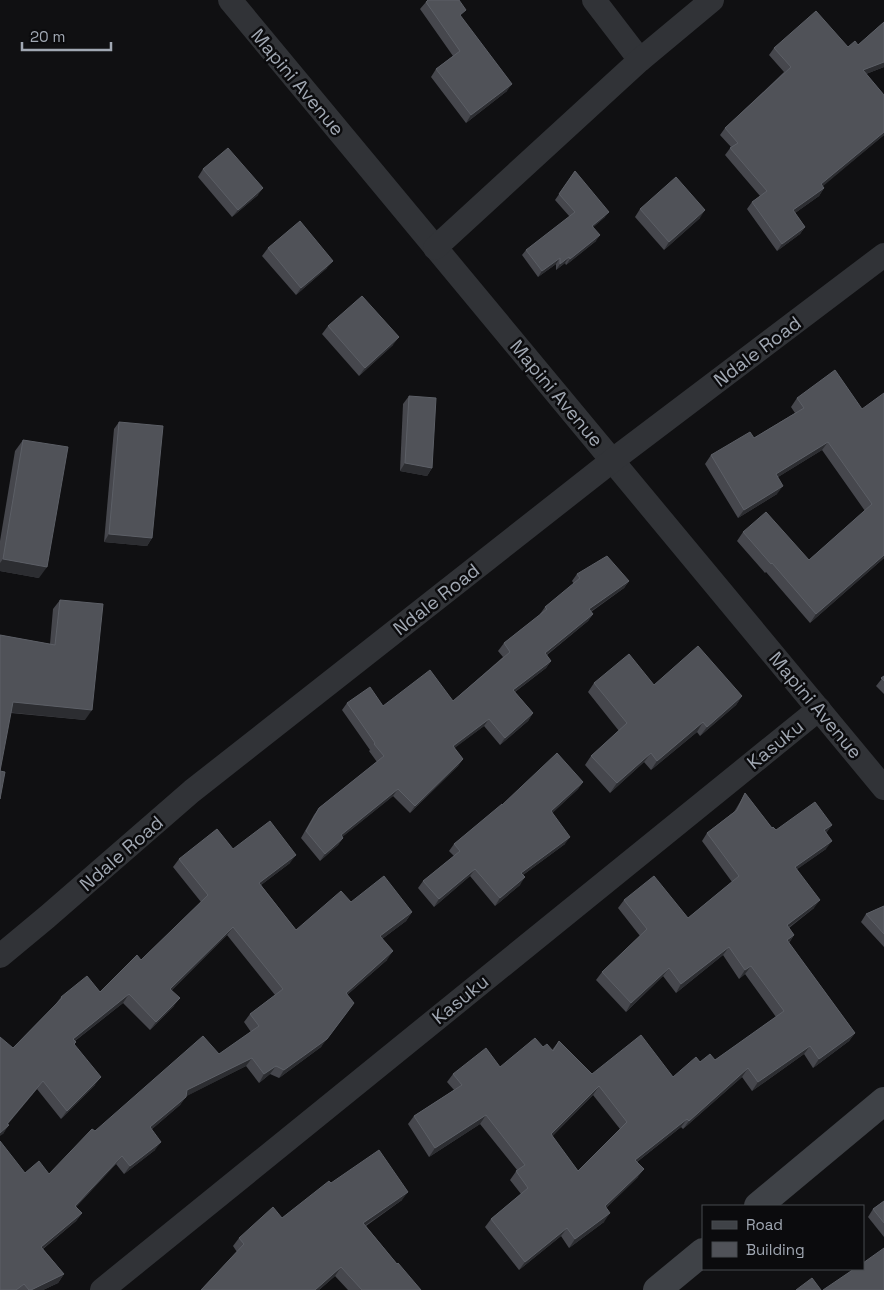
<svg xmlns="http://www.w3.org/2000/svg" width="884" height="1290" font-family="'Space Grotesk',sans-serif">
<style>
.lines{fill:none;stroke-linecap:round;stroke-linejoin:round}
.street{stroke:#313337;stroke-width:24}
.secondary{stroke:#3f4247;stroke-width:28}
.wall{fill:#46474d;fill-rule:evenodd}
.shaded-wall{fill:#2c2d31}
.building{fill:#505258;stroke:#5c5f66;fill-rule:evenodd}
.labels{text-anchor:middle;stroke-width:5;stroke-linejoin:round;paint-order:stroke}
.street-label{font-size:19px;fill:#a1a8b3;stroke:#0b0b0d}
</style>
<rect width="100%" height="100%" fill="#101012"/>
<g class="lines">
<g class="street">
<path d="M230,0C447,263 667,524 884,788"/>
<polyline points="594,0 640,60"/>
<polyline points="435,248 640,60 712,0"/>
<polyline points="0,956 47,917 192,791 613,460 884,255"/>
<polyline points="102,1290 819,709"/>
</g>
<g class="secondary">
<polyline points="758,1206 884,1101"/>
<polyline points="657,1290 703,1252"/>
</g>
</g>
<g class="wall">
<polygon points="426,2 461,17 507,91 466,123 431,77 436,69 453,56 420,9"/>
<polygon points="884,22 884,67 866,74 884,95 884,135 822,186 824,188 819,196 795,213 805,227 800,234 777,251 747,209 752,202 760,196 725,155 731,147 720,135 725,128 784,72 769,55 774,48 848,47 858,45"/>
<polygon points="203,169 258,195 232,217 198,177"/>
<polygon points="575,171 605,217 593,227 596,241 566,265 565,263 556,270 556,264 538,277 522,255 526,250 570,217 555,200"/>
<polygon points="640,209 700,218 664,250 635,217"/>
<polygon points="268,248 327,268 296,295 262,256"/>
<polygon points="328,326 393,345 359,376 322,334"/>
<polygon points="409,396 432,468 427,476 400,471 403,404"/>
<polygon points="797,398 862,409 884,558 810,623 766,572 765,573 737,541 743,532 809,560 865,511 822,450 778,477 777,494 738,518 705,464 711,455 754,438 795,413 791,407"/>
<polygon points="119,422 152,538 147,546 104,542 114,429"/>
<polygon points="23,440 39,578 0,571 0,541 15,451"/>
<polygon points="577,574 629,581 624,588 591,612 593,614 588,621 547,655 551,661 546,668 515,692 533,713 528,721 500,745 484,726 454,748 463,759 458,766 410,813 393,796 342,837 343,838 338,845 320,861 301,838 314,815 319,808 377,762 369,751 370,750 342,710 347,703 383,706 453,701 503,657 498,651 504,643 540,615 540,614 545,607 574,584 572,581"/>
<polygon points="60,600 85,720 11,713 0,635 50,644 53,609"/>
<polygon points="884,676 884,694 876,686"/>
<polygon points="594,683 654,685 742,696 736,705 700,736 697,732 651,770 644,762 610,793 585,765 591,756 619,731 588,692"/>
<polygon points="583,782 578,789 552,813 565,844 523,875 520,885 495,906 470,876 434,907 418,888 423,881 454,856 449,851 454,844 502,805"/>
<path d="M745,793L772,828L776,830L832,825L826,833V849L797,869L814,908L789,928L794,935L789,943L855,1033L849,1041L813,1068L804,1054L752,1091L742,1077L683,1129L681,1127L637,1162L638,1177L606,1208L604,1222L569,1248L561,1236L519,1270L485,1227L491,1219L521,1194L510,1180L517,1170L480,1124L429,1157L408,1124L414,1116L454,1090L447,1082L453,1074L500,1067L543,1047L552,1050L559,1041L592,1074L673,1077L700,1062L715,1060L776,1017L745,974L739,979L723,955L676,993L663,976L626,1012L596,980L602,972L640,936L618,908L624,900L688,918L732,882L702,841L707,833L734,812L740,802ZM593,1095L620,1129L578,1171L552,1136Z"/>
<polygon points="233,849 290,863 261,885 296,930 351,902 412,912 406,921 382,939 387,960 347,995 321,1047 279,1078 270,1074 259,1083 246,1066 186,1096 180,1105 152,1129 155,1150 124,1174 116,1164 76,1207 82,1213 76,1221 43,1249 64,1274 58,1283 43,1290 0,1290 25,1173 49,1174 95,1131 219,1054 251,1032 244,1022 250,1014 275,995 227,935 172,990 174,1006 150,1030 123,1003 75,1041 74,1044 95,1085 61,1119 37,1089 8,1124 3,1134 13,1048 55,1005 61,997 100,992 141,960 201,902 173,867 179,859"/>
<polygon points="884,906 884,947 861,922 866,914"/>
<polygon points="331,1183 402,1200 366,1226 397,1264 421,1290 348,1290 335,1276 319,1290 201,1290 237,1252 233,1246 239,1238 282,1218"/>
<polygon points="884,1201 884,1237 868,1217 873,1209"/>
</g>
<g class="shaded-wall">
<polygon points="884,62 884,67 858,77 863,70"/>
<polygon points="512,84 507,91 466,123 471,115"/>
<polygon points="884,132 884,135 816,192 821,184"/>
<polygon points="263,188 258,195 232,217 238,210"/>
<polygon points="824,188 819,196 788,218 793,210"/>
<polygon points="705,210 700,218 664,250 669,242"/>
<polygon points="609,212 605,217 588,232 592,226"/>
<polygon points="805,227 800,234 777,251 782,244"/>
<polygon points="600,235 596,241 566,265 570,259"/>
<polygon points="569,257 565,263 556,270 560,264"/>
<polygon points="560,258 556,264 538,277 542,271"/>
<polygon points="333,261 327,268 296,295 301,288"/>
<polygon points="399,337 393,345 359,376 365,368"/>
<polygon points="828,442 822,450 770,482 776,474"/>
<polygon points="405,463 432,468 427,476 400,471"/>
<polygon points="783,486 777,494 738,518 744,510"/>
<polygon points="109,534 152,538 147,546 104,542"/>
<polygon points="884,555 884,558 810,623 816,614"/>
<polygon points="3,559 47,567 39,578 0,571 0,563"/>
<polygon points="629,581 624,588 584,616 589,609"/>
<polygon points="593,614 588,621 540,660 545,653"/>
<polygon points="551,661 546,668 508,697 513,690"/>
<polygon points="742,696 736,705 700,736 707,727"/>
<polygon points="13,702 92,710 85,720 6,712"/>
<polygon points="533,713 528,721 500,745 505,738"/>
<polygon points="489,719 484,726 448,753 453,746"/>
<polygon points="703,722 697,732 651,770 657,761"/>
<polygon points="651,753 644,762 610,793 617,783"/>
<polygon points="463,759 458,766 410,813 415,806"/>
<polygon points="583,782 578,789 546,819 551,811"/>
<polygon points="398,789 393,796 336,842 341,835"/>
<polygon points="832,825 826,833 824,830"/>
<polygon points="570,837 565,844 516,880 521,873"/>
<polygon points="343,838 338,845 320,861 325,854"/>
<polygon points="832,841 826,849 789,875 795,867"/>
<polygon points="296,855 290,863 253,891 259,883"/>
<polygon points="475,869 470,876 434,907 439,899"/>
<polygon points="525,877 520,885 495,906 500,898"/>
<polygon points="820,900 814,908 781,933 787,925"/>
<polygon points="412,912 406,921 374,945 380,936"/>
<polygon points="233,927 227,935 165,997 170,989"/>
<polygon points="794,935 788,944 787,940"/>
<polygon points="729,947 723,955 676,993 681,984"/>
<polygon points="393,951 387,960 340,1001 346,993"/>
<polygon points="751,966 745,974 739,979 745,970"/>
<polygon points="669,968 663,976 626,1012 631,1003"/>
<polygon points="129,994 123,1003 67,1047 73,1039"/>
<polygon points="180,998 174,1006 150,1030 156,1022"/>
<polygon points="348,1011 321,1047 279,1078 284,1070"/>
<polygon points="855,1033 849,1041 813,1068 819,1059"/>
<polygon points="810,1046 804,1054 752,1091 758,1082"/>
<polygon points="252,1058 246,1066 181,1099 187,1090"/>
<polygon points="276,1066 270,1074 259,1083 264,1074"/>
<polygon points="748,1068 742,1077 683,1129 689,1121"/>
<polygon points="101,1077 95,1085 61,1119 67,1111"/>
<polygon points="43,1081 37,1089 1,1132 7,1124"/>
<polygon points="599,1086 593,1095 546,1143 551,1134"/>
<polygon points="186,1097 180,1105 144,1136 150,1127"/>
<polygon points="486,1115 480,1124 429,1157 435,1148"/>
<polygon points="687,1119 681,1127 629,1168 635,1160"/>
<polygon points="9,1125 3,1134 0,1136 0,1133"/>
<polygon points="161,1142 155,1150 124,1174 130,1166"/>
<polygon points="122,1156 116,1164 69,1214 75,1206"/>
<polygon points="644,1169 638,1177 599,1215 605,1206"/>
<polygon points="408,1192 402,1200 357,1231 363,1223"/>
<polygon points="82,1213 76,1221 35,1255 41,1247"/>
<polygon points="610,1213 604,1222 569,1248 575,1239"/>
<polygon points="567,1228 561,1236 519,1270 525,1262"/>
<polygon points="341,1267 335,1276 319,1290 315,1290"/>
<polygon points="64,1274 58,1283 43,1290 31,1290"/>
</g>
<g class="building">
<polygon points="428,0 459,0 466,10 460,15 512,84 471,115 436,69 460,51 426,2"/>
<polygon points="816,11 848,47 855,41 858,45 884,22 884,62 863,70 884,95 884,132 821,184 824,188 793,210 805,227 782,244 752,202 767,191 730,148 738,143 725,128 791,67 774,48"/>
<polygon points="228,148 263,188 238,210 203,169"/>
<polygon points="575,171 609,212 592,226 600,235 570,259 569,257 560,264 560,258 542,271 526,250 575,212 559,194"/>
<polygon points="676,177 705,210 669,242 640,209"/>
<polygon points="300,221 333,261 301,288 268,248"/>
<polygon points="362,296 399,337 365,368 328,326"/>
<polygon points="835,370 862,409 884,393 884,555 816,614 772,563 771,564 743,532 766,512 809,560 872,504 828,442 776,474 783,486 744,510 711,455 750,432 754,438 804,408 797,398"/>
<polygon points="409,396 436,398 432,468 405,463"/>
<polygon points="119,422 163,426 152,538 109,534"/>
<polygon points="23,440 68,447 47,567 3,559"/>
<polygon points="607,556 629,581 589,609 593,614 545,653 551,661 513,690 533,713 505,738 489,719 453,746 463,759 415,806 398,789 341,835 343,838 325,854 306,831 319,808 384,756 374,744 375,743 347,703 370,687 383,706 430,670 453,701 510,652 504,643 547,609 545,607 580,578 577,574"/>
<polygon points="60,600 103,604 92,710 13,702 0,771 0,635 55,645"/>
<polygon points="698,646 742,696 707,727 703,722 657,761 651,753 617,783 591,756 627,723 594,683 629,654 654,685"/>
<polygon points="884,676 884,681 881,678"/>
<polygon points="557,753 583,782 551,811 570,837 521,873 525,877 500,898 475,869 439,899 423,881 460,851 454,844 502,804 502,805"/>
<polygon points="0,771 5,772 0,799"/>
<path d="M745,793L772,828L773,827L776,830L815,802L832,825L824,830L832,841L795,867L820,900L787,925L794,935L787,940L855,1033L819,1059L810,1046L758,1082L748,1068L689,1121L687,1119L635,1160L644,1169L605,1206L610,1213L575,1239L567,1228L525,1262L491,1219L528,1188L516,1171L525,1165L486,1115L435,1148L414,1116L462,1085L453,1074L486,1048L500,1067L535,1038L543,1047L547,1044L553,1051L559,1041L592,1074L641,1035L673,1077L696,1057L700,1062L710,1054L715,1060L784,1011L751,966L745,970L729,947L681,984L669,968L631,1003L602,972L647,929L624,900L654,876L688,918L739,876L707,833L737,810ZM599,1086L627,1122L578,1171L551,1134Z"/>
<polygon points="270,821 296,855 259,883 296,930 341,891 351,902 384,876 412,912 380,936 393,951 346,993 354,1003 327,1039 284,1070 276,1066 264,1074 252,1058 187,1090 186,1097 150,1127 161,1142 130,1166 122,1156 75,1206 82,1213 41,1247 64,1274 31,1290 29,1290 24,1284 16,1290 0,1290 0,1141 25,1173 39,1161 49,1174 92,1129 95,1131 203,1036 219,1054 259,1026 250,1014 283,989 233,927 170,989 180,998 156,1022 129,994 73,1039 76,1042 74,1044 101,1077 67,1111 43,1081 7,1124 9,1125 0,1133 0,1037 13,1048 62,998 61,997 87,976 100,992 137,955 141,960 208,895 179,859 217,829 233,849"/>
<polygon points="884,906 884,934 866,914"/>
<polygon points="379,1150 408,1192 363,1223 397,1264 398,1263 421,1290 362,1290 341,1267 315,1290 201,1290 244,1244 239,1238 273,1207 282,1218 329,1181 331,1183"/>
<polygon points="884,1201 884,1223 873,1209"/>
<polygon points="884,1248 884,1290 823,1290 854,1269 863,1269 863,1263"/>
<polygon points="812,1278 821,1290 796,1290"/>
</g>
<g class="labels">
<g class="street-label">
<text transform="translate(298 82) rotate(50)" y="7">Mapini Avenue</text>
<text transform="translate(757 351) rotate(-37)" y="7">Ndale Road</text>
<text transform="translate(557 393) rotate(50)" y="7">Mapini Avenue</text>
<text transform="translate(436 599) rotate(-38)" y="7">Ndale Road</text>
<text transform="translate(816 705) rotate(50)" y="7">Mapini Avenue</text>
<text transform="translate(775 744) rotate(-39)" y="7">Kasuku</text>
<text transform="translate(121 853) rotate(-41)" y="7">Ndale Road</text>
<text transform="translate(460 999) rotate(-39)" y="7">Kasuku</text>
</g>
</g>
<rect x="702" y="1205" width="162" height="65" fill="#0b0b0d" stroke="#474a4f"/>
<rect x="712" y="1221" width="25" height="8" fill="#3f4247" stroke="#474a4f"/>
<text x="746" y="1230" font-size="15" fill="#a1a8b3">Road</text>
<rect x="712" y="1242" width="25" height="15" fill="#505258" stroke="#474a4f"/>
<text x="746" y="1255" font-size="15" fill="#a1a8b3">Building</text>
<path d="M22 42v8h89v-8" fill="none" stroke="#a1a8b3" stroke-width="2.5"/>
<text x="30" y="42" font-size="15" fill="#a1a8b3" stroke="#0b0b0d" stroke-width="4" paint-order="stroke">20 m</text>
</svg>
